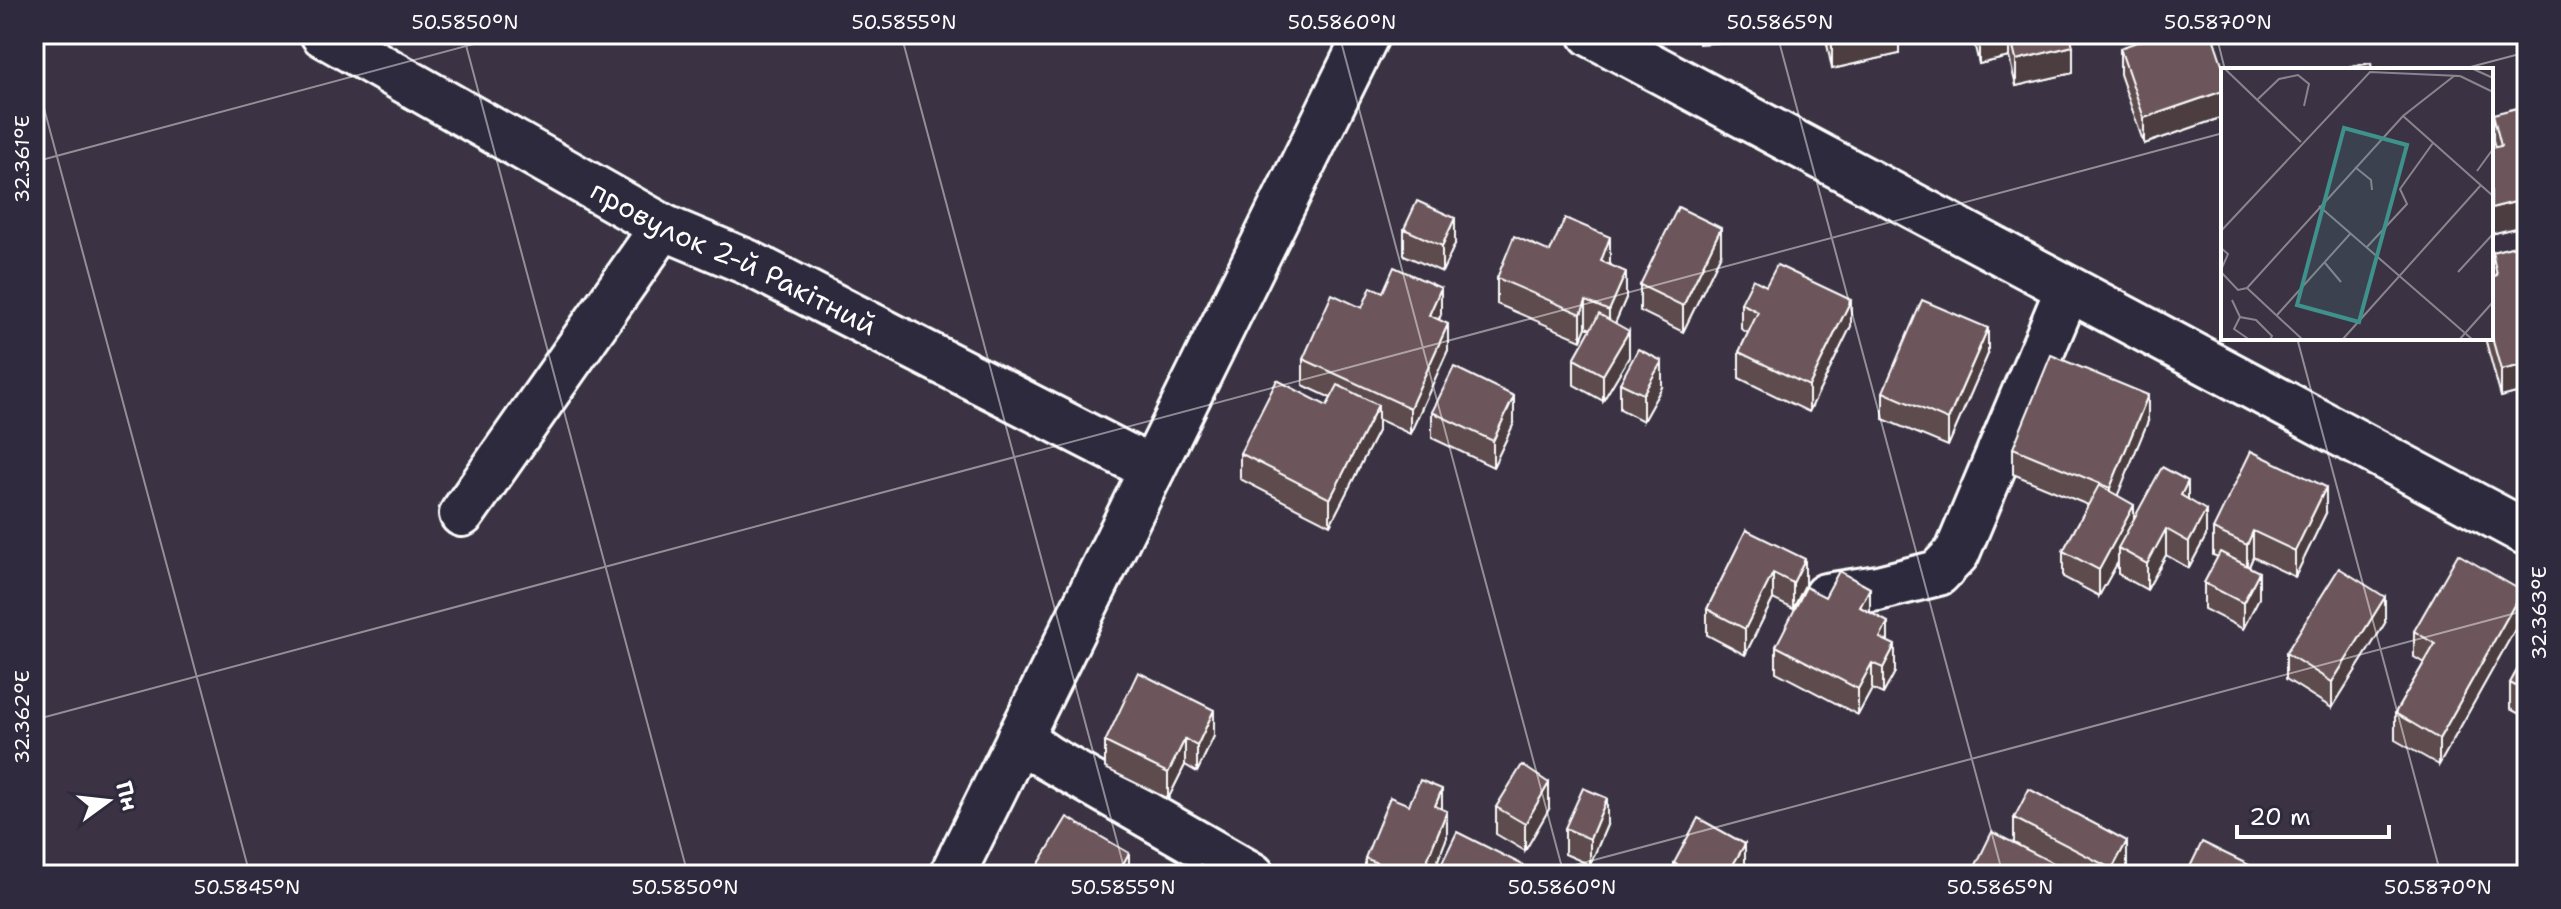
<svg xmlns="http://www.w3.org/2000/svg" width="2561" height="909" font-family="'Shantell Sans',sans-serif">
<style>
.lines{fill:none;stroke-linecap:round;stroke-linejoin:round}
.minor-casing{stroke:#fff;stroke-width:50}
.minor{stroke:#2f2a3d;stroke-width:44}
.wall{fill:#5d4b4e;stroke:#fff;stroke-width:2}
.shaded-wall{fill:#4c3d40;stroke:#fff;stroke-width:2}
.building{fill:#6c575b;stroke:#fff;stroke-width:2}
.ticks{fill:none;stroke:#fff;stroke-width:2;stroke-opacity:0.45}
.labels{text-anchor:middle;stroke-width:6;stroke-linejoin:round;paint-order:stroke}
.street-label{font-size:28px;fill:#fff;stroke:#2f2a3d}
.inset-road{fill:none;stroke:#89858e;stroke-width:2}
.view{fill:#3f918b;fill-opacity:0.15;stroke:#3f918b;stroke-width:4}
.inset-edge{fill:none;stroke:#fff;stroke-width:4}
.neatline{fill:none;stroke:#fff;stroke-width:3}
.ticks-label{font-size:20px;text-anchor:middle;fill:#fff}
</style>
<rect width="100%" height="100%" fill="#3b3343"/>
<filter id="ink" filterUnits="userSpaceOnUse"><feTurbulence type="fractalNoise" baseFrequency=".0125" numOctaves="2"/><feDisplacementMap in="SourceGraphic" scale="16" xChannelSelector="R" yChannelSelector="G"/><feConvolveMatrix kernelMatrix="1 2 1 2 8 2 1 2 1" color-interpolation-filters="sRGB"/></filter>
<g filter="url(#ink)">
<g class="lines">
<g class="minor-casing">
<g id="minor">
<path id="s1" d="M323,34L663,227L747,262L1152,469"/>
<polyline points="1591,34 2527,533"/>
<polyline points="462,514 663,227"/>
<polyline points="1826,596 1878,588 1938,573 1957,553 2068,289"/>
<polyline points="1019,738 1048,758 1252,875"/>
<polyline points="952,875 1367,34"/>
</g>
</g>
<use href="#minor" class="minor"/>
</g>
<g class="wall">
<polygon points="1698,34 1755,34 1755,40 1699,44"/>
<polygon points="1825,34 1899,34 1899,54 1832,69"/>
<polygon points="1972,34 2070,34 2073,73 2016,86 2009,57 1979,64"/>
<polygon points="2120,48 2223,70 2223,117 2144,144 2120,74"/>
<polygon points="2493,114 2527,114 2527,225 2491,234 2495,147 2493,140"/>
<polygon points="1404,229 1455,244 1442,272 1404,255"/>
<polygon points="2527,243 2527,390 2501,397 2485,338 2491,338 2492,252"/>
<polygon points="1550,252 1610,263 1626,298 1615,323 1629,357 1603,401 1574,385 1574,359 1591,329 1586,327 1581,340 1497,304 1497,278"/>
<polygon points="1721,254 1683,332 1640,311 1640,285"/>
<polygon points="1741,303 1851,326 1809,412 1739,378 1739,352 1748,333 1741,329"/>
<polygon points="1362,308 1441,314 1439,320 1448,350 1410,434 1378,419 1378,431 1330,525 1240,479 1240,453 1327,406 1331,398 1303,385 1303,359"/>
<polygon points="1988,354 1948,446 1883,419 1883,392"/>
<polygon points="1620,383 1662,387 1643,421 1620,409"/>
<polygon points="1432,412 1514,423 1493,467 1432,438"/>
<polygon points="2148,421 2117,495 2134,518 2188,500 2206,536 2189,568 2166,555 2147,590 2118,574 2118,562 2099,596 2063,577 2063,551 2088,505 2013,474 2013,448"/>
<polygon points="2326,513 2295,577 2253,557 2249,567 2259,598 2243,629 2204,609 2204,583 2218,557 2213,555 2213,529"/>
<polygon points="1746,530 1805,585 1793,609 1773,599 1745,655 1707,635 1707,609"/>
<polygon points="1825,597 1870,612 1888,642 1895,672 1883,694 1872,689 1858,715 1776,672 1776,646"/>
<polygon points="2522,617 2439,765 2395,740 2395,713 2424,663 2414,657 2414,631"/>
<polygon points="2385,623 2332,708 2286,679 2286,653"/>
<polygon points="2527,652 2527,718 2510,709 2510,683"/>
<polygon points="1214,736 1197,772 1185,765 1168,799 1105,768 1105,742"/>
<polygon points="1409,805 1442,809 1447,837 1432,875 1365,875 1365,858"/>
<polygon points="1496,807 1549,809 1525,851 1496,834"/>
<polygon points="2014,818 2127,867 2122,875 2071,875 2014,843"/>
<polygon points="1607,825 1590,865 1565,854 1565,828"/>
<polygon points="1674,863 1745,870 1742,875 1674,875"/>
</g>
<g class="shaded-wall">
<polygon points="1871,34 1899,34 1899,54 1832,69 1832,43"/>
<polygon points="1994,34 2009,34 2009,57 1979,64 1979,37"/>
<polygon points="2073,46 2073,73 2016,86 2016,60"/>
<polygon points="2223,91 2223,117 2144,144 2144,118"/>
<polygon points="2527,199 2527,225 2491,234 2491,208"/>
<polygon points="1455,218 1455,244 1442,272 1442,246"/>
<polygon points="1721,228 1721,254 1683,332 1683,306"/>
<polygon points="1610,237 1610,263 1601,287 1601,261"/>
<polygon points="1626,272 1626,298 1609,337 1609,311"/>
<polygon points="1441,288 1441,314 1429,341 1429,315"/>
<polygon points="1851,300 1851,326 1809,412 1809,386"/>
<polygon points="1586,301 1586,327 1581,340 1581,314"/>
<polygon points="1448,324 1448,350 1410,434 1410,408"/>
<polygon points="1988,328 1988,354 1948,446 1948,420"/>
<polygon points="1629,331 1629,357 1603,401 1603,375"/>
<polygon points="1662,361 1662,387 1643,421 1643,394"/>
<polygon points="2527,364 2527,390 2501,397 2501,370"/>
<polygon points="2148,395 2148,421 2110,514 2110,488"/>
<polygon points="1514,396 1514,423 1493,467 1493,441"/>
<polygon points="1378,405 1378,431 1330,525 1330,499"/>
<polygon points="2188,481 2188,508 2181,495"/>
<polygon points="2326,487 2326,513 2295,577 2295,551"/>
<polygon points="2134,505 2134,531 2118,548 2118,562 2099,596 2099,570"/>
<polygon points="2206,510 2206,536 2189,568 2189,542"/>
<polygon points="2166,529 2166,555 2147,590 2147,564"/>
<polygon points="2253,531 2253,557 2247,571 2247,545"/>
<polygon points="1805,559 1805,585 1793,609 1793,583"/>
<polygon points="2259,572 2259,598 2243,629 2243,603"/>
<polygon points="1773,573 1773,599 1745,655 1745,629"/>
<polygon points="1870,588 1870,614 1860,607"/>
<polygon points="2522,591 2522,617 2439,765 2439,739"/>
<polygon points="2385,597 2385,623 2332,708 2332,682"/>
<polygon points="1888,622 1888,648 1880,638"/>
<polygon points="1895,645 1895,672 1883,694 1883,668"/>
<polygon points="1872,663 1872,689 1858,715 1858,689"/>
<polygon points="1214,710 1214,736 1197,772 1197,746"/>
<polygon points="1185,739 1185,765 1168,799 1168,773"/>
<polygon points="1549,783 1549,809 1525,851 1525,824"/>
<polygon points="1442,789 1442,815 1435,806"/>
<polygon points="1607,798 1607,825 1590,865 1590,839"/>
<polygon points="1447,811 1447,837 1432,875 1421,875"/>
<polygon points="2127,841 2127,867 2122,875 2112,875 2112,869"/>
<polygon points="1745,844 1745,870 1742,875 1727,875"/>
<polygon points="1129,853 1129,875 1117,875"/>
</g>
<g class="building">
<polygon points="1830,34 1871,34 1832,43"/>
<polygon points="1978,34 1994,34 1979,37"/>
<polygon points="2010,34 2070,34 2073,46 2016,60"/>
<polygon points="2159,34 2212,34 2224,70 2223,70 2223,91 2144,118 2120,48"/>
<polygon points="2371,63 2372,70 2334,70"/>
<polygon points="2525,106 2527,114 2527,199 2491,208 2491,148 2501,146 2493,114"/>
<polygon points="1417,201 1455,218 1442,246 1404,229"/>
<polygon points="1678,207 1721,228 1683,306 1640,285"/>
<polygon points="1565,218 1610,237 1601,261 1626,272 1609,311 1586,301 1581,314 1497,278 1514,236 1550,252"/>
<polygon points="2527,243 2527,364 2501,370 2491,334 2491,277 2497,275 2492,252"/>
<polygon points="1777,265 1851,300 1809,386 1739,352 1758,312 1741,303 1753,279 1766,286"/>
<polygon points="1394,267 1441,288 1429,315 1448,324 1410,408 1303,359 1332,294 1362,308 1371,287 1383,292"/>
<polygon points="1922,300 1988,328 1948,420 1883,392"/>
<polygon points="1599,314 1629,331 1603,375 1574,359"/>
<polygon points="1638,349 1662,361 1643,394 1620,383"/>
<polygon points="2051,355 2148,395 2110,488 2013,448"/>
<polygon points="1454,367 1514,396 1493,441 1432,412"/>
<polygon points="1277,380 1327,406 1338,385 1378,405 1330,499 1240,453"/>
<polygon points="2251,451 2326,487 2295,551 2253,531 2247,545 2213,529"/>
<polygon points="2162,467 2188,481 2181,495 2206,510 2189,542 2166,529 2147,564 2118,548"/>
<polygon points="2099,485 2134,505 2099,570 2063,551"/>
<polygon points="1746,530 1805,559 1793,583 1773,573 1745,629 1707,609"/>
<polygon points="2220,552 2259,572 2243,603 2204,583"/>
<polygon points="2458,554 2522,591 2439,739 2395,713 2435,644 2414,631"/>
<polygon points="2339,568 2385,597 2332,682 2286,653"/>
<polygon points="1839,571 1870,588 1860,607 1888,622 1880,638 1895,645 1883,668 1872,663 1858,689 1776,646 1806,587 1825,597"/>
<polygon points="2527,652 2527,692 2510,683"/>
<polygon points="1138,672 1214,710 1197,746 1185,739 1168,773 1105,742"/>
<polygon points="1522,765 1549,783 1525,824 1496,807"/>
<polygon points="1420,780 1442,789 1435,806 1447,811 1421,875 1405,875 1365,858 1390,797 1409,805"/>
<polygon points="1583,788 1607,798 1590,839 1565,828"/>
<polygon points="2029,789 2127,841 2112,869 2014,818"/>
<polygon points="1067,817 1129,853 1117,875 1032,875"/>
<polygon points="1698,818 1745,844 1727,875 1694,875 1674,863"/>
<polygon points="1457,832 1535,871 1533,875 1436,875"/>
<polygon points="1992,832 2071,872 2070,875 1971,875"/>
<polygon points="2202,842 2249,865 2244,875 2186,875"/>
<polygon points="1201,865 1215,875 1194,875"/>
<polygon points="1158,868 1169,875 1153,875"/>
</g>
</g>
<path class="ticks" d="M463,34L688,875M901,34L1126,875M1339,34L1564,875M1777,34L2003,875M2216,34L2225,70M2459,70L2527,52M34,71L250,875M34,162L511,34M2297,338L2441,875M34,720L2223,133M1538,875L2527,610"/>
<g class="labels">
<g class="street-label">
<text dy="10" stroke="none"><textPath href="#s1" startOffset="468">провулок 2-й Ракітний</textPath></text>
</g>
</g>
<g transform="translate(2221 68)">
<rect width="272" height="272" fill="#3b3343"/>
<path class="inset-road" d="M3,0L80,74M250,0L272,10M239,8L272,24M36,32L58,11L77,7L88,16L83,38M182,48L272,128M134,99L150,112L151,122M256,103L272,81M98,138L252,272M0,163L149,4L239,8M0,180L7,186L0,202M145,180L186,136L179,121L212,75M104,195L120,214M0,204L17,222L26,220L182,48L233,8M237,204L272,166M26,220L82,272M11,232L19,249L35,252L51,268L49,272M56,247L129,166M19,249L13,261L29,272M121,272L260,117M238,272L272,234"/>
<path class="view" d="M123,60L186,77L138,254L76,237Z"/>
<rect width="272" height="272" class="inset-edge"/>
</g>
<rect width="2561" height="909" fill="none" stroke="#2f2a3d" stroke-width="88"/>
<g transform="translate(108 801) rotate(75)" stroke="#2f2a3d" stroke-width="6" paint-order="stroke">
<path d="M0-6L14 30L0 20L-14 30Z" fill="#ffffff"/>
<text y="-12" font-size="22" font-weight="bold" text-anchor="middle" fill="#ffffff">Пн</text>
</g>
<path d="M2237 825v12h152v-12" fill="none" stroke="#ffffff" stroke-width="4"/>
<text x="2249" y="825" font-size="24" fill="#ffffff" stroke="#2f2a3d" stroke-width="6" paint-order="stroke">20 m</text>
<rect x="44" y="44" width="2473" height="821" class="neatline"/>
<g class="ticks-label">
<text x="465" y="29">50.5850°N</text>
<text x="904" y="29">50.5855°N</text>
<text x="1342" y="29">50.5860°N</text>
<text x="1780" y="29">50.5865°N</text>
<text x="2218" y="29">50.5870°N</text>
<text transform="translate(22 159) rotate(-90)" y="7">32.361°E</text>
<text transform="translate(2539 613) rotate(-90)" y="7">32.363°E</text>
<text transform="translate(22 717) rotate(-90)" y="7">32.362°E</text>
<text x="247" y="894">50.5845°N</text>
<text x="685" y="894">50.5850°N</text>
<text x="1123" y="894">50.5855°N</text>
<text x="1562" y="894">50.5860°N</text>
<text x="2000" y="894">50.5865°N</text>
<text x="2438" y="894">50.5870°N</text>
</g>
</svg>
